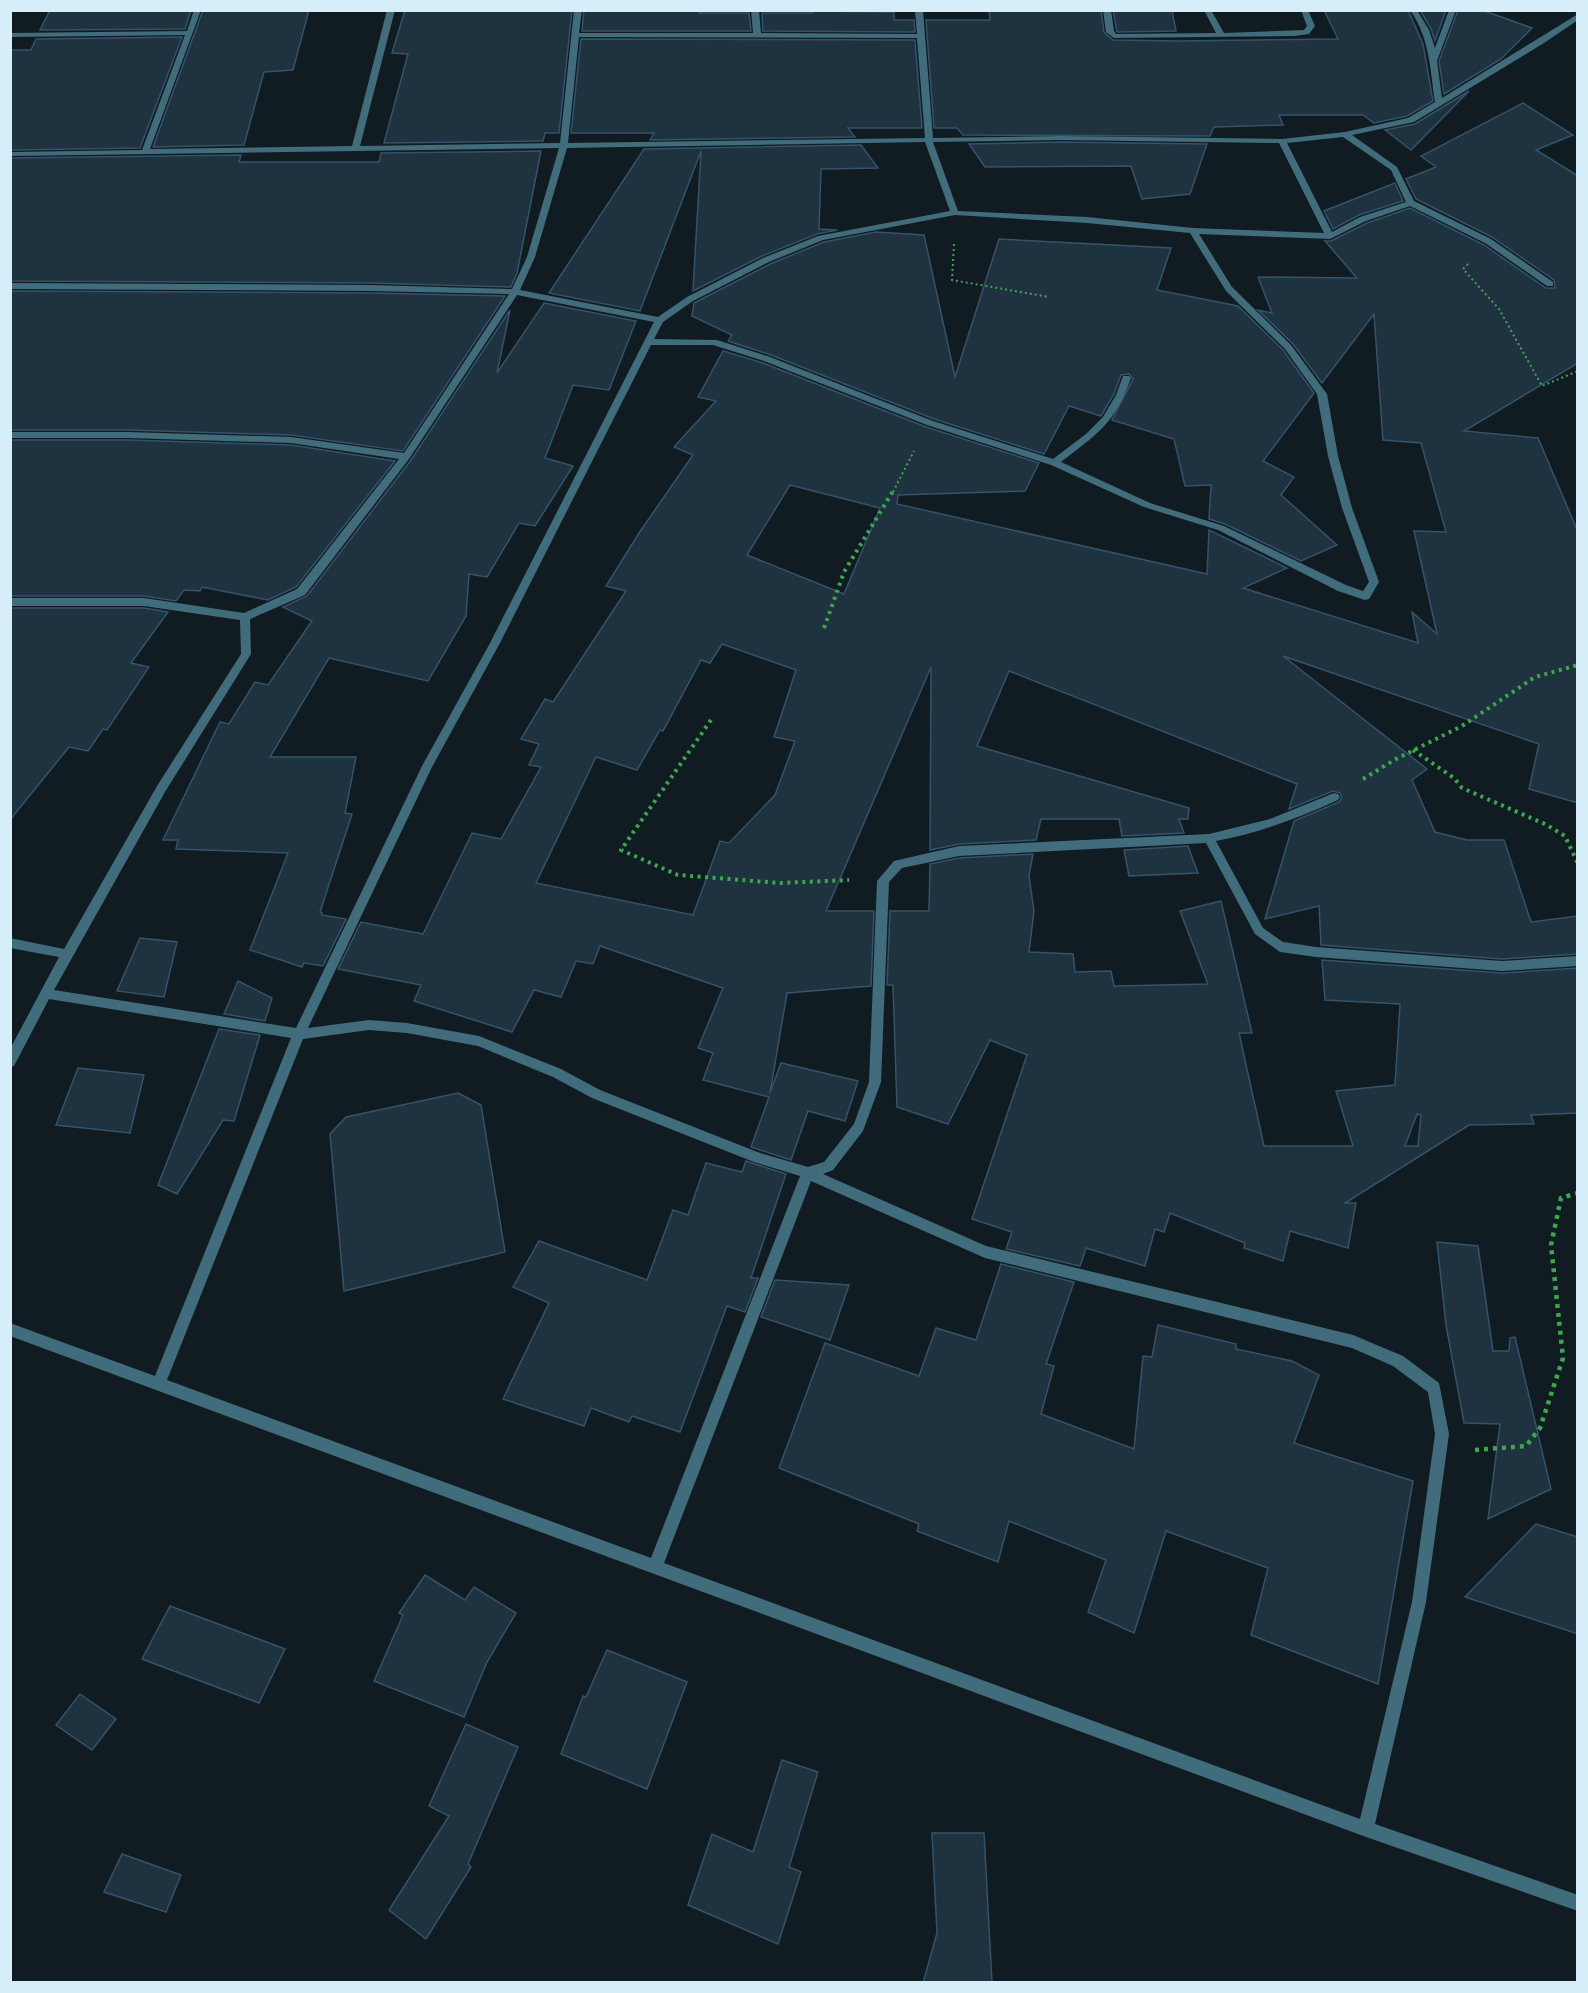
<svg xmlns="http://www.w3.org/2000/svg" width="1588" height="1993" font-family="Manrope,sans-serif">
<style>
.building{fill:#1f3240;stroke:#34536a;stroke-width:1.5;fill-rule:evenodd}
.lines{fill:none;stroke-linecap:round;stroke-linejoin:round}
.path-far2{stroke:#3da74e;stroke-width:2;stroke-dasharray:2 3;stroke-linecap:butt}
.path-far1{stroke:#3da74e;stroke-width:4;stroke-dasharray:3 4.5;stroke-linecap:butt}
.path{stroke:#3da74e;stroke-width:4.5;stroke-dasharray:4 5;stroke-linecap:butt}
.minor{fill:#416c7b;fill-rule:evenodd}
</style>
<rect width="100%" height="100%" fill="#111b22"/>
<g class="building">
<polygon points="50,10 191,10 185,29 40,30"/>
<polygon points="203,10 309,10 293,70 264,72 244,145 153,147"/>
<polygon points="405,10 572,10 559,133 545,133 543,141 384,143 408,54 392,53"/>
<polygon points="584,10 700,10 699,13 749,13 751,31 582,31"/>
<polygon points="989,10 1101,10 1104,32 1113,40 1178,41 1338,39 1324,10 1408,10 1423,44 1433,101 1407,116 1374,123 1363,115 1279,115 1283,125 1214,127 1210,136 963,135 957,128 934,128 926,20 990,20"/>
<polygon points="1113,10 1172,10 1176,31 1117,32"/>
<polygon points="1420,10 1446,10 1435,41 1431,29"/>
<polygon points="1458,10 1482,10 1532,28 1501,59 1444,94 1439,61"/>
<polygon points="812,11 894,12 894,20 914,20 915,32 763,31 762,13 812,13"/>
<polygon points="182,37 140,148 10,150 10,50 31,50 36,39"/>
<polygon points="581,39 915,40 922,128 848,128 855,137 650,140 654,133 571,133"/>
<polygon points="1469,91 1411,150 1385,130 1415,124"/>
<path d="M1523,103L1573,135L1536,150L1578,176V363L1464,431L1538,438L1578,532V803L1529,789L1539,744L1283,656L1427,769L1412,780L1435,832L1467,840H1504L1531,922L1578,916V954L1502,959L1321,945L1319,906L1265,919L1294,821L1339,802L1342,798L1340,793L1333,791L1289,809L1297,784L1009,671L977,746L1189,808L1188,819H1179L1184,833L1122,836L1119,819H1041L1036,840L959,844L930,850L931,667L826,911H874L871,986L787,993L770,1093L781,1063L858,1081L845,1121L808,1111L791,1160L751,1147L769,1097L703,1080L713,1053L698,1048L723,988L600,946L593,964L576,961L561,997L534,990L512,1032L414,1001L421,985L338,969L361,922L423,934L472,833L501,839L541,767L529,765L539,744L521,739L545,699L553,702L626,591L606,586L639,533L693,455L674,447L716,401L698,397L723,351L763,363L926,427L1039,463L1025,491L898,495L897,504L1207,574L1209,530L1287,568L1243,588L1418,643L1412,612L1437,634L1414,531L1446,532L1421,443L1383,440L1374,314L1322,383L1293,344L1258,310L1272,313L1258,277L1357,278L1325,241H1331L1367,223L1410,208L1484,245L1546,288H1555L1554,280L1492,237L1416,199L1406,179L1436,167L1421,156ZM790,485L880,508L844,594L747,555ZM722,644L796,670L774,737L795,741L775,795L729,843L720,841L693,915L536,883L596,757L637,770L660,730L663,731L701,660L710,663Z"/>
<polygon points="1060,142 1207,144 1190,194 1142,199 1131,166 985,167 969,144"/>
<polygon points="861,145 878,168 821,169 819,229 837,230 817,234 762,256 693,291 701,151 640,311 549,293 644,149"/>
<polygon points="541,151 517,273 511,287 370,283 10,281 10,158 241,155 239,162 379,162 381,153"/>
<polygon points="1395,183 1403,201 1359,215 1333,229 1324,211"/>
<polygon points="876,232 924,235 955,377 999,239 1171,248 1157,290 1238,306 1283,350 1314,393 1263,461 1294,477 1281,495 1337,545 1301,561 1225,524 1209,519 1211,485 1185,486 1174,439 1112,420 1133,379 1129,374 1121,375 1114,394 1101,416 1069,406 1044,454 934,419 771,355 728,341 732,335 692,316 694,303 770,264 824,242"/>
<polygon points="10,291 370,293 505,296 403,451 291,435 128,430 10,430"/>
<polygon points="544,303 636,321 609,390 573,385 545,458 573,466 535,526 519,523 487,577 469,574 466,616 428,681 329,658 270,757 356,757 345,813 352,814 320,912 322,913 322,915 346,919 323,966 304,963 302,967 250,950 288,853 176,849 178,840 163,840 220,722 229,724 255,682 268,685 312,621 283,607 307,596 411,460 510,310 497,373"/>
<polygon points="10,440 128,440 291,445 395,461 296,587 268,600 202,587 200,591 184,590 176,601 144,596 10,596"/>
<polygon points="10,608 144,608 168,612 131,663 149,667 107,730 103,729 88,751 69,747 10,820"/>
<polygon points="1188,846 1198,873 1129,876 1124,850"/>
<path d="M1033,854L1029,876L1034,911L1029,952L1073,954L1075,972L1111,971L1114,986L1208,984L1180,911L1221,901L1252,1033H1239L1264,1146H1353L1336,1091L1395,1085L1400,1004L1325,1000L1322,960L1502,973L1578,968V1113L1531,1115L1534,1124L1469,1125L1345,1203H1356L1348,1248L1290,1231L1283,1261L1244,1248L1245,1243L1170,1213L1164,1232L1155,1229L1145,1266L1086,1248L1080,1266L1006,1249L1012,1232L972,1219L1027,1055L990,1040L948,1124L897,1107L893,985H887L890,911H929L930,864L959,858ZM1417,1114L1421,1115L1418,1146H1405Z"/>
<polygon points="140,938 177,942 164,997 117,991"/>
<polygon points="238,981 272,998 265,1021 224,1014"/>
<polygon points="219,1029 260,1035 234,1121 223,1120 177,1194 158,1185"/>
<polygon points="78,1068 144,1075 130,1133 56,1125"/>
<polygon points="458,1093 481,1105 505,1252 344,1291 330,1134 346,1117"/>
<polygon points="746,1161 786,1174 751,1278 758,1278 745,1312 727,1306 680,1432 632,1416 629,1422 591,1408 584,1426 503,1399 549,1303 513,1287 539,1241 647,1280 673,1210 688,1215 706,1163 742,1172"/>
<polygon points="1437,1242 1478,1246 1493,1351 1509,1351 1510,1338 1515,1337 1551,1489 1488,1519 1500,1424 1464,1423 1446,1325"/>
<polygon points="1001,1264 1074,1282 1046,1364 1054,1366 1041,1414 1134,1449 1143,1356 1152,1357 1158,1325 1236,1344 1236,1349 1292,1361 1319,1375 1294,1443 1413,1481 1378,1684 1251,1635 1268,1568 1166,1531 1134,1633 1088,1612 1106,1560 1009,1521 998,1562 917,1531 919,1524 779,1468 825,1343 919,1376 936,1328 976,1340"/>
<polygon points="775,1280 849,1285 830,1340 761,1317"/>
<polygon points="1536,1524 1578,1537 1578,1634 1465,1597"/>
<polygon points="425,1575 465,1600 474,1587 516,1613 487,1662 464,1717 374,1681 403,1615 399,1613"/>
<polygon points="170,1606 285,1649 259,1703 142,1659"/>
<polygon points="607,1650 687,1682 647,1789 561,1754 583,1696 586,1697"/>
<polygon points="80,1694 116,1719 92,1750 56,1725"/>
<polygon points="466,1724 518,1747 468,1864 471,1867 426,1939 389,1910 449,1816 429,1806"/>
<polygon points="782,1760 818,1772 789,1867 801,1872 778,1944 688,1905 712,1834 753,1852"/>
<polygon points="932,1833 984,1833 992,1983 923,1983 937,1933"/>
<polygon points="122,1854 181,1875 166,1912 104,1892"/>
</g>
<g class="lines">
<g class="path-far2">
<polyline points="954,244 952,280 1049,297"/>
<polyline points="1468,264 1463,269 1499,309 1542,386 1578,371"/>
<polyline points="893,492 914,451"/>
</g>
<g class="path-far1">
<polyline points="824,628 844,572 893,491"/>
<polyline points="711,720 621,850 678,875 780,883 849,880"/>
<polyline points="1413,750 1454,778 1462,788 1545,824 1565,836 1578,864"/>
<polyline points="1363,779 1396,759 1462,726 1535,677 1578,665"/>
</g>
<polyline class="path" points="1475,1450 1526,1446 1540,1428 1563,1358 1551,1245 1561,1198 1578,1193"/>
<g class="minor">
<path d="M194,10H201L150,149L352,146L387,10H395L360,146L560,143L574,10H582L579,33H753L751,10H759L761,33L917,34L915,10H923L933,138L1060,136L1282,139L1345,132L1408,118L1435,102C1430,70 1430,38 1410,10H1417L1429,30L1435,48L1449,10H1456L1437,61L1442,98L1578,14V20L1544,43L1414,122L1352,135L1397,167L1414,201L1491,239L1553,282V286H1547L1485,243L1410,206L1366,221L1330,239L1199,234L1232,287L1291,345L1327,394L1338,456L1352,508L1379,582L1369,599L1365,600L1338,591L1218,530L1144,507L1051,465L927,425L764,361L713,345H651L500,643L432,767L308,1028L369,1020L407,1023L479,1036L561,1069L600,1090L760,1153L808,1167L824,1162L854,1124L869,1082L877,881L894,861L959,846L1209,834L1270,819L1334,793L1338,794L1340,797L1338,800C1299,818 1259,833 1216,841L1263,928L1283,942L1316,947L1502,961L1578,956V966L1502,971L1316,957L1280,952L1255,934L1206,843L959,856L902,868L889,882L881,1082L863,1131L833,1170L823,1174L986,1246L1353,1335L1403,1356L1439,1383L1449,1434L1426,1602L1375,1824L1578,1895V1911L1366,1837L10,1336V1323L155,1376L291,1038L49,999L14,1066L10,1067V1049L59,957L10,948V938L64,949L157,786L241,654L240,620L144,606H10V598H144L244,613L297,589L399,459L291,443L128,438H10V432H128L291,437L404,453L509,294L370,291L10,289V283L370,285L512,289L527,257L559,148L10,156V152L142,150L185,35L10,37V33L187,31ZM579,37L917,38L925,138L568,143ZM1343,137L1391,170L1406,202L1360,217L1332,232L1287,143ZM1060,140L1279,143L1324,233L1193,228L1087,217L958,211L933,142ZM925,142L950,211L818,236L763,258L687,297L658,317L520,290L535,257L567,148ZM955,215L1087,223L1190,233L1226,291L1285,349L1317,394L1328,456L1342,508L1369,582L1363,591L1346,585L1224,526L1150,503L1061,462C1097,434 1115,424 1131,378L1129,376H1123L1116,395L1103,417L1086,434L1053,459L933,421L770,357L717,340L654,339L663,322L693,301L769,262L823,240ZM517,295L654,322L490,643L422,766L296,1028L54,990L165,792L251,654L250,619L305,595L409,459ZM369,1030L407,1033L478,1046L553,1077L592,1098L754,1162L800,1176L651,1558L167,1380L303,1039ZM811,1181L985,1258L1352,1348L1393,1366L1428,1392L1435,1434L1412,1602L1360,1819L664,1563Z"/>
<polygon points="1103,10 1111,10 1114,31 1116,34 1216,33 1204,10 1211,10 1224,33 1304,30 1307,26 1301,10 1308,10 1315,26 1309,34 1295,36 1114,38 1106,32"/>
</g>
</g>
<rect width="1588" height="1993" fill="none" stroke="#d6eefa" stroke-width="24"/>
</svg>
